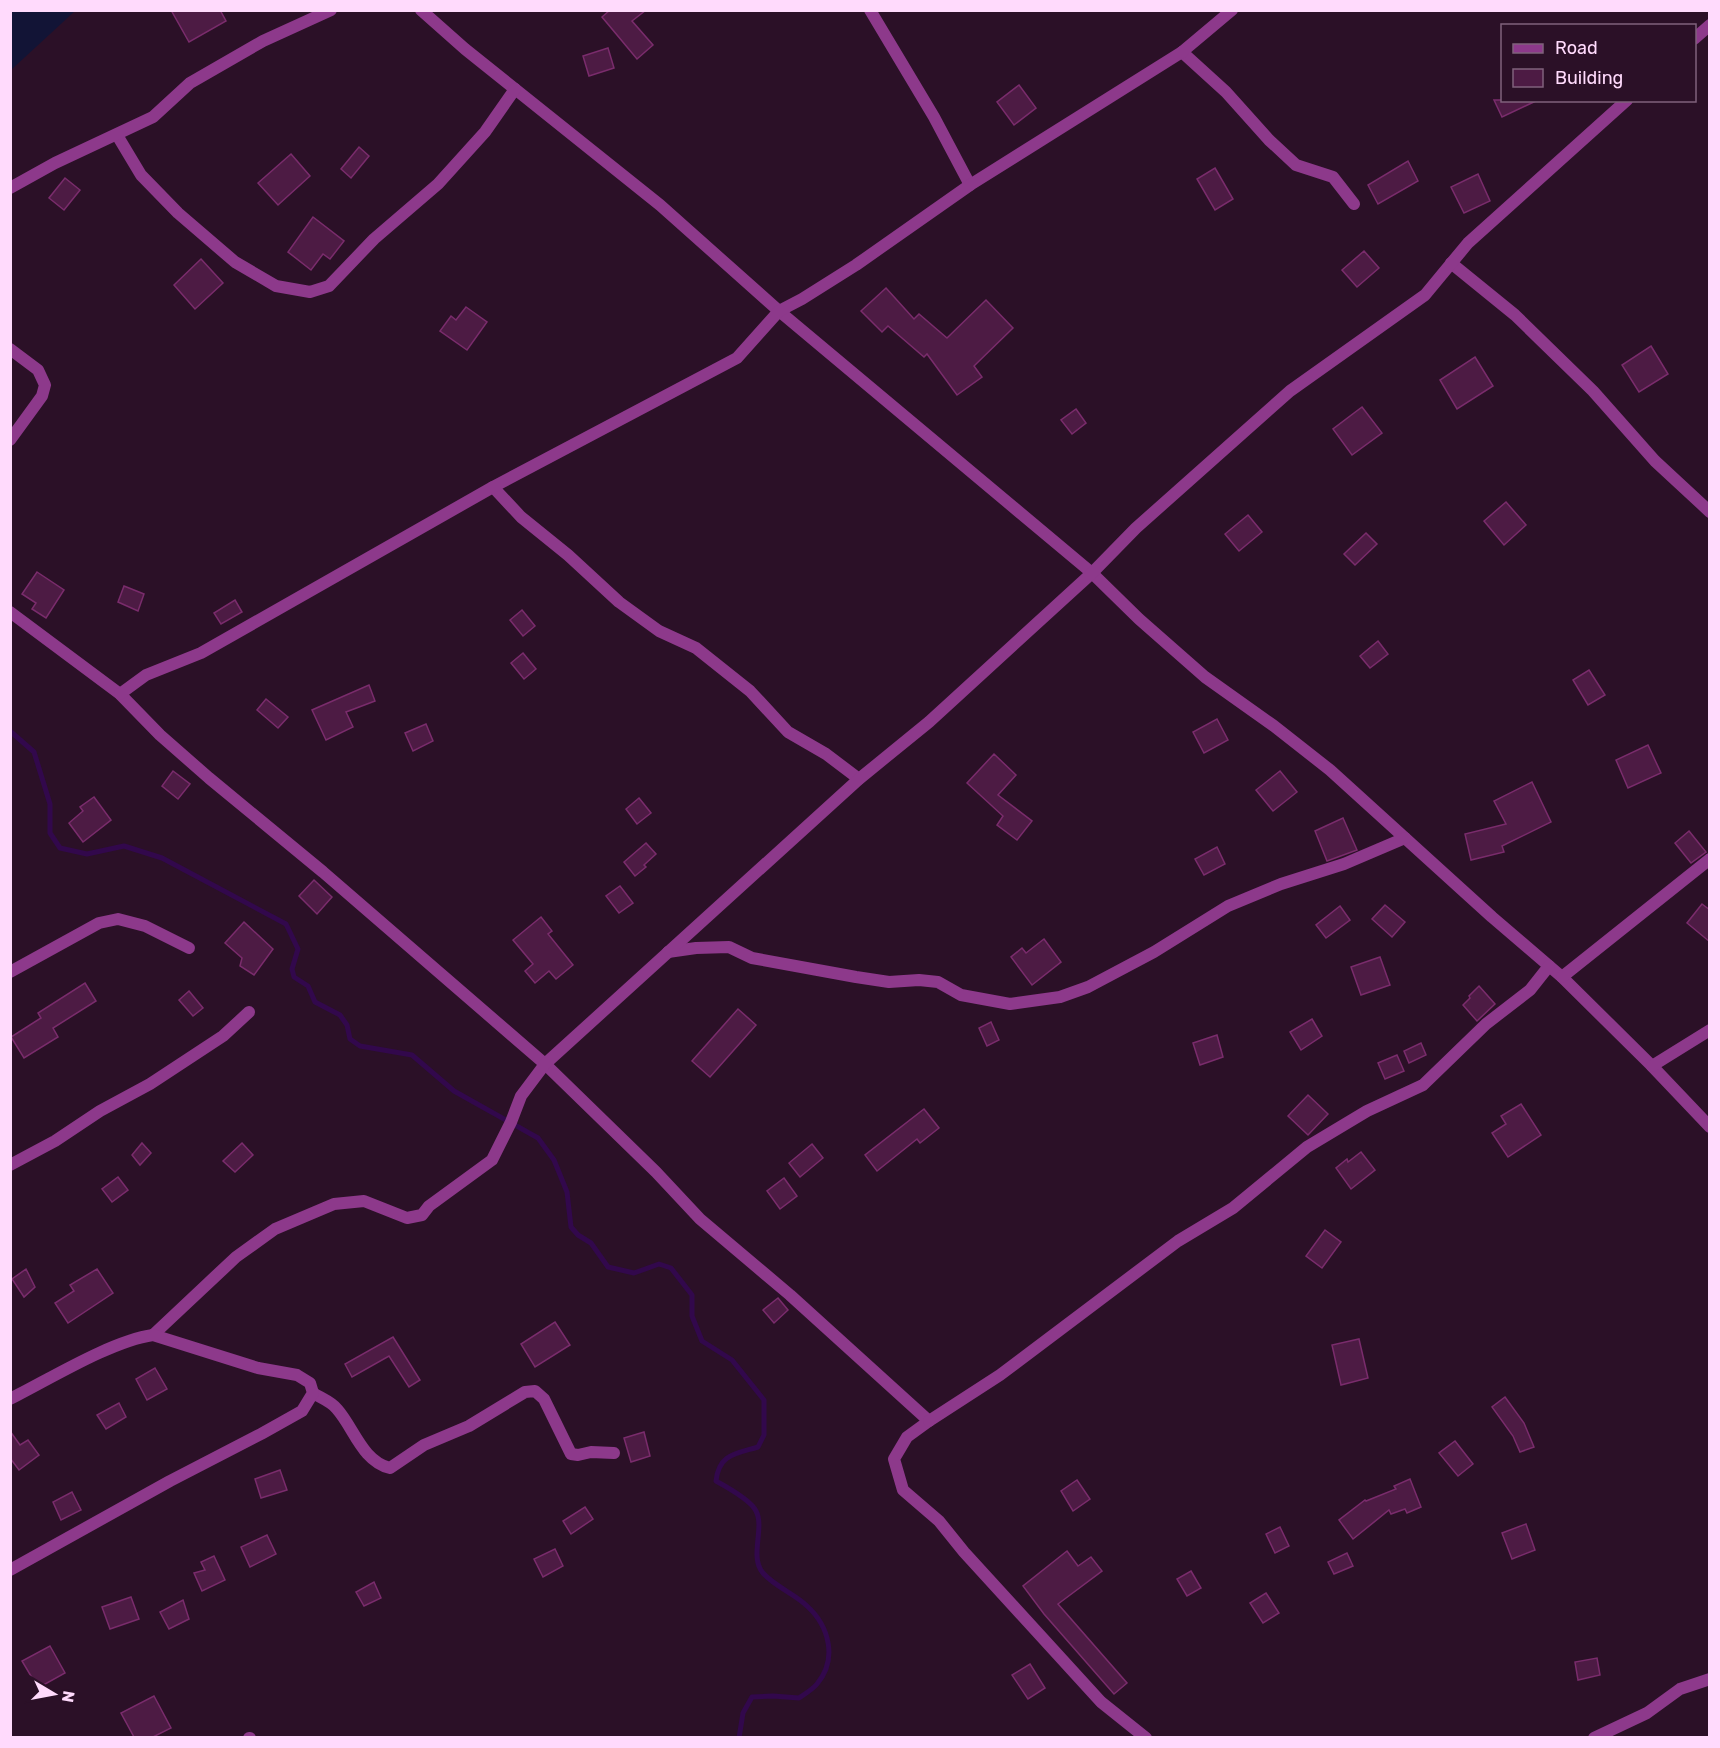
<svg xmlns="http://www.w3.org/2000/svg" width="1720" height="1748" font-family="Rubik,sans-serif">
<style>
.green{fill:#121436}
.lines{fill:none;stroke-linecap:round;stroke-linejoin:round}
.stream{stroke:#32084c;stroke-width:5}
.building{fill:#4d1b44;stroke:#7a2c6c;stroke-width:1.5}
.street{stroke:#8d398b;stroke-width:12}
</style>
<rect width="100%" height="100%" fill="#2b1027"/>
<polygon class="green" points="11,10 75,10 75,11 11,70"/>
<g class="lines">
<path class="stream" d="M10,731L34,752L50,804V833L60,848L87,854L124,846L162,858L286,924L298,949L292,969L294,977L308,986L315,1002L340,1015L347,1025L350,1039L360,1046L412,1055L454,1091L538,1138L554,1160L567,1192L571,1227L578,1235L591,1243L608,1267L634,1273L659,1264L671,1268L692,1295V1316L702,1341L732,1360L764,1400V1435L758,1447C735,1454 719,1454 716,1481C727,1487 751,1500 756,1511C765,1528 749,1557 763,1573C774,1586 795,1594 807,1606C829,1626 838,1659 817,1684C813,1689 805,1694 799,1698L773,1696L752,1697L743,1713L739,1738"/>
</g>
<g class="building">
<polygon points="171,10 220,10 226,21 189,42"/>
<polygon points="610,10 646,10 632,21 653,45 637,59 602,17"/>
<polygon points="608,48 614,68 589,76 583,56"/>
<polygon points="1019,85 1036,108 1014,125 997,102"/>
<polygon points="1494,100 1538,100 1502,117"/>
<polygon points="359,147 369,156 351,178 341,169"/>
<polygon points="291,154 310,176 278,205 258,183"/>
<polygon points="1408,161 1418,181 1378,204 1368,185"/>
<polygon points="1215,168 1233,199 1215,210 1197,179"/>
<polygon points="1478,174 1490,201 1464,213 1451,187"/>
<polygon points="65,178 80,190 64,210 49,198"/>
<polygon points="313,217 344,241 330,259 323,254 311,270 288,252"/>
<polygon points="1364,251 1379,268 1357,287 1342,270"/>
<polygon points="201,259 223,283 195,309 174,285"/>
<polygon points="886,288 914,319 919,314 947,338 986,300 1013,328 974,366 982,377 957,395 927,354 924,357 888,326 882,332 861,311"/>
<polygon points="466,307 487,322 467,350 440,331 451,316 456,320"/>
<polygon points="1651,346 1668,374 1639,392 1622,365"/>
<polygon points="1475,357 1493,386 1457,409 1440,380"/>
<polygon points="1362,407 1382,433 1352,455 1333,429"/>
<polygon points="1076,409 1086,423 1072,434 1061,420"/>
<polygon points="1506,502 1526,525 1504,545 1484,521"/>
<polygon points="1248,515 1262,532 1239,551 1225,534"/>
<polygon points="1366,533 1377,544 1355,565 1344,554"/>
<polygon points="37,572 64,590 46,618 32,609 36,603 22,594"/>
<polygon points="124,586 144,594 138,611 118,602"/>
<polygon points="235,600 242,612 221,624 214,613"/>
<polygon points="522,610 535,626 523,636 510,620"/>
<polygon points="1378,641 1388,654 1370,668 1360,656"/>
<polygon points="523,653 536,669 524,679 511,663"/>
<polygon points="1589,670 1605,695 1588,705 1573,680"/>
<polygon points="369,685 375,701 346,712 353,727 326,740 312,710"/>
<polygon points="266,699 288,717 278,728 257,710"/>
<polygon points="1217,719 1228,740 1204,753 1193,732"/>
<polygon points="426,724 433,741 413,751 405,733"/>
<polygon points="1648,745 1661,773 1628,788 1616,760"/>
<polygon points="994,754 1016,775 998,795 1032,821 1017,840 997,825 1003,816 967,783"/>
<polygon points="173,771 190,784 178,799 162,786"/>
<polygon points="1280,771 1297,792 1273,811 1256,790"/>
<polygon points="1532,782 1551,822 1502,846 1504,852 1471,860 1465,834 1506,824 1494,801"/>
<polygon points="94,797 111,820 83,842 69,823 83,811 80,807"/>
<polygon points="639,798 651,813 637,824 626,809"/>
<polygon points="1343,818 1357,850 1327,861 1315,831"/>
<polygon points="1689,831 1706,852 1691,863 1675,843"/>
<polygon points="646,843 656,854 644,865 646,867 635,876 624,862"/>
<polygon points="1217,847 1225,864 1204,875 1195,859"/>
<polygon points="314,880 332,897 317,914 299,896"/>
<polygon points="620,886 633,903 619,913 606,896"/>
<polygon points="1702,904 1710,910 1710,942 1687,923"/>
<polygon points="1385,905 1405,922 1392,937 1372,919"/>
<polygon points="1340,906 1350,920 1326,938 1316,925"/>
<polygon points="541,917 552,931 548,934 573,965 556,979 549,971 535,983 525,971 533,964 513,940"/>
<polygon points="244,922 273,949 254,975 240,966 242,958 225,943"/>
<polygon points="1044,939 1061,962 1032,985 1011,957 1022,948 1026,953"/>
<polygon points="1380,957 1390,985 1361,995 1351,967"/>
<polygon points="85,983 96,1001 53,1028 58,1037 24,1058 11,1037 41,1018 38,1013"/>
<polygon points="1479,986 1495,1004 1477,1021 1463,1005 1470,998 1469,996"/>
<polygon points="189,991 203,1008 193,1016 179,1000"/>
<polygon points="738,1009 756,1025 710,1077 692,1061"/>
<polygon points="1312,1019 1322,1036 1301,1050 1290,1032"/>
<polygon points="991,1022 999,1040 987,1046 979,1028"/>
<polygon points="1217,1035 1223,1057 1200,1065 1193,1043"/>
<polygon points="1421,1043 1426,1055 1409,1063 1404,1051"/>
<polygon points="1397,1055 1404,1071 1385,1079 1378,1063"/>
<polygon points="1308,1095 1328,1114 1308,1135 1288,1116"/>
<polygon points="1521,1104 1541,1135 1508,1157 1492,1133 1506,1124 1501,1116"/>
<polygon points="924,1109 939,1128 920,1143 917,1139 877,1171 865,1155"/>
<polygon points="142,1143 151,1153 140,1165 132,1155"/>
<polygon points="242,1143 253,1155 235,1172 223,1161"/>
<polygon points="812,1144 823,1158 800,1177 789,1163"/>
<polygon points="1361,1152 1375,1170 1351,1189 1336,1168 1347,1159 1348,1162"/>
<polygon points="118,1177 128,1190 112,1202 102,1189"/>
<polygon points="784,1178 797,1196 780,1209 767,1191"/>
<polygon points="1325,1230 1341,1242 1322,1268 1306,1256"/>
<polygon points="26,1269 35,1287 24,1297 12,1279"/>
<polygon points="97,1269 113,1293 68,1323 55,1303 74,1291 70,1285"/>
<polygon points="778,1298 788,1310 774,1323 763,1310"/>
<polygon points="555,1322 570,1345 535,1367 521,1344"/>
<polygon points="393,1337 420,1380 409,1387 389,1356 352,1377 345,1364"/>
<polygon points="1359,1339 1368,1378 1341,1385 1332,1345"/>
<polygon points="155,1368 167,1389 147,1400 136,1379"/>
<polygon points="1505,1397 1524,1423 1534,1447 1520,1452 1513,1436 1492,1407"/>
<polygon points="119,1403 126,1417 106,1429 97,1415"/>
<polygon points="10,1431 20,1445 28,1440 39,1455 19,1470 10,1458"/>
<polygon points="644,1432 650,1456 631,1462 624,1438"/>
<polygon points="1455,1441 1473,1464 1458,1476 1439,1453"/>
<polygon points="280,1470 287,1490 261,1498 255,1479"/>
<polygon points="1410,1479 1421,1507 1407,1513 1405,1509 1391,1514 1389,1510 1353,1539 1339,1520 1365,1500 1366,1501 1396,1489 1394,1486"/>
<polygon points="1077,1480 1090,1499 1073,1511 1061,1491"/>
<polygon points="72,1492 81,1510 61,1520 53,1502"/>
<polygon points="585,1507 593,1519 571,1534 563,1521"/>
<polygon points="1526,1524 1535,1550 1512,1559 1502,1533"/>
<polygon points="1280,1527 1289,1546 1275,1553 1266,1534"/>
<polygon points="267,1535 276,1554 250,1567 241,1547"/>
<polygon points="555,1549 563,1566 543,1577 534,1559"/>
<polygon points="1067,1551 1078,1566 1091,1557 1102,1571 1058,1604 1127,1683 1114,1694 1044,1614 1023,1586"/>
<polygon points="1347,1553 1353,1566 1334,1574 1328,1562"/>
<polygon points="214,1556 225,1580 202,1591 194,1573 205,1570 201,1562"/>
<polygon points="1191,1571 1201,1588 1187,1596 1177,1579"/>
<polygon points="374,1582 381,1598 364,1606 356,1592"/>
<polygon points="1266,1593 1279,1613 1263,1623 1250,1603"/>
<polygon points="131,1597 139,1619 110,1629 102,1607"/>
<polygon points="183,1600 189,1619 169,1629 160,1612"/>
<polygon points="50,1646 65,1673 38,1688 22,1661"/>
<polygon points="1597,1658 1600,1675 1578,1680 1575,1662"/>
<polygon points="1030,1664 1045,1688 1028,1699 1012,1675"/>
<polygon points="154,1696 171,1728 153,1737 134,1737 121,1713"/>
</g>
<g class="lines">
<g class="street">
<polyline points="421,10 465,49 660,205 779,311 1092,573 1139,619 1205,677 1274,726 1330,770 1492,917 1562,977 1652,1066 1710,1127"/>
<polyline points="870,10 934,117 970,185"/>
<polyline points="1694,39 1710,25"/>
<polyline points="1182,52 1226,92 1269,140 1296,165 1333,177 1354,204"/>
<polyline points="117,135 141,175 178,213 235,262 276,286 310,292 329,286 374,239 438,184 485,132 515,89"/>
<polyline points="10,188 55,163 153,117 190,83 263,41 331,10"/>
<polyline points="1451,263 1515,315 1593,391 1655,461 1710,512"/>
<polyline points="10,349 38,370 45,385 42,396 10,440"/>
<polyline points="493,487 521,517 568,555 619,602 659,631 696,648 750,691 788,732 826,754 859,779"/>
<polyline points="10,612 120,694 160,735 209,778 323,872 545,1064 656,1172 700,1219 790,1295 929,1421 907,1437 894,1459 903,1490 939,1521 964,1552 1101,1702 1146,1738"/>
<polyline points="120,694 146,675 201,653 493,487 737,358 779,311 802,299 856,265 970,185 1182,52 1232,10"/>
<polyline points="668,952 696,948 729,947 752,958 856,977 889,982 919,980 938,982 961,995 1010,1004 1060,997 1088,987 1154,952 1228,906 1281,884 1344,864 1405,838"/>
<polyline points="10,972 99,923 118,919 145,926 189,948"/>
<polyline points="1562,977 1710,859"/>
<polyline points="1652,1066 1710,1030"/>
<polyline points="10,1165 55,1141 100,1111 150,1084 223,1036 249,1012"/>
<polyline points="153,1335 236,1257 275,1229 334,1204 364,1201 407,1218 422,1215 429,1206 492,1160 511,1122 521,1096 545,1064 859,779 929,722 1092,573 1136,528 1290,391 1425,295 1468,243 1627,100"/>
<path d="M313,1393C321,1398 332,1402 337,1409C354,1428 362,1461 390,1468L424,1445L469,1426L525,1392L535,1391L544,1399L571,1454L578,1455L591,1452L614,1453"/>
<path d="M10,1399C50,1379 111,1341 153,1335L258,1368L297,1375L310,1383L313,1393L302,1411L261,1434L170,1481L10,1570"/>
<polyline points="929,1421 1000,1375 1178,1241 1233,1208 1307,1147 1367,1111 1423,1085 1486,1024 1530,990 1549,966"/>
<polyline points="249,1738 250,1738"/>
<polyline points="1594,1738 1647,1713 1680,1689 1710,1679"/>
</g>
</g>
<rect width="1720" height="1748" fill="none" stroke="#ffdafc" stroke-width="24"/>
<rect x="1501" y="24" width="195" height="78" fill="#2b1027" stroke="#80617c" stroke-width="1.5"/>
<rect x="1513" y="44" width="30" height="9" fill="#8d398b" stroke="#80617c" stroke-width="1.5"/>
<text x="1555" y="54" font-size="18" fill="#ffdafc">Road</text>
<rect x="1513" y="69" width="30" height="18" fill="#4d1b44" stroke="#80617c" stroke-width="1.5"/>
<text x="1555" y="84" font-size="18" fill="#ffdafc">Building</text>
<g transform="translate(54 1694) rotate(100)" stroke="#2b1027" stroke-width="4.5" paint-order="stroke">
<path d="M0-4.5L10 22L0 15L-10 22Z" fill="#ffdafc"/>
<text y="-9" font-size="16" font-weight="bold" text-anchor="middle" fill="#ffdafc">N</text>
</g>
</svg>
